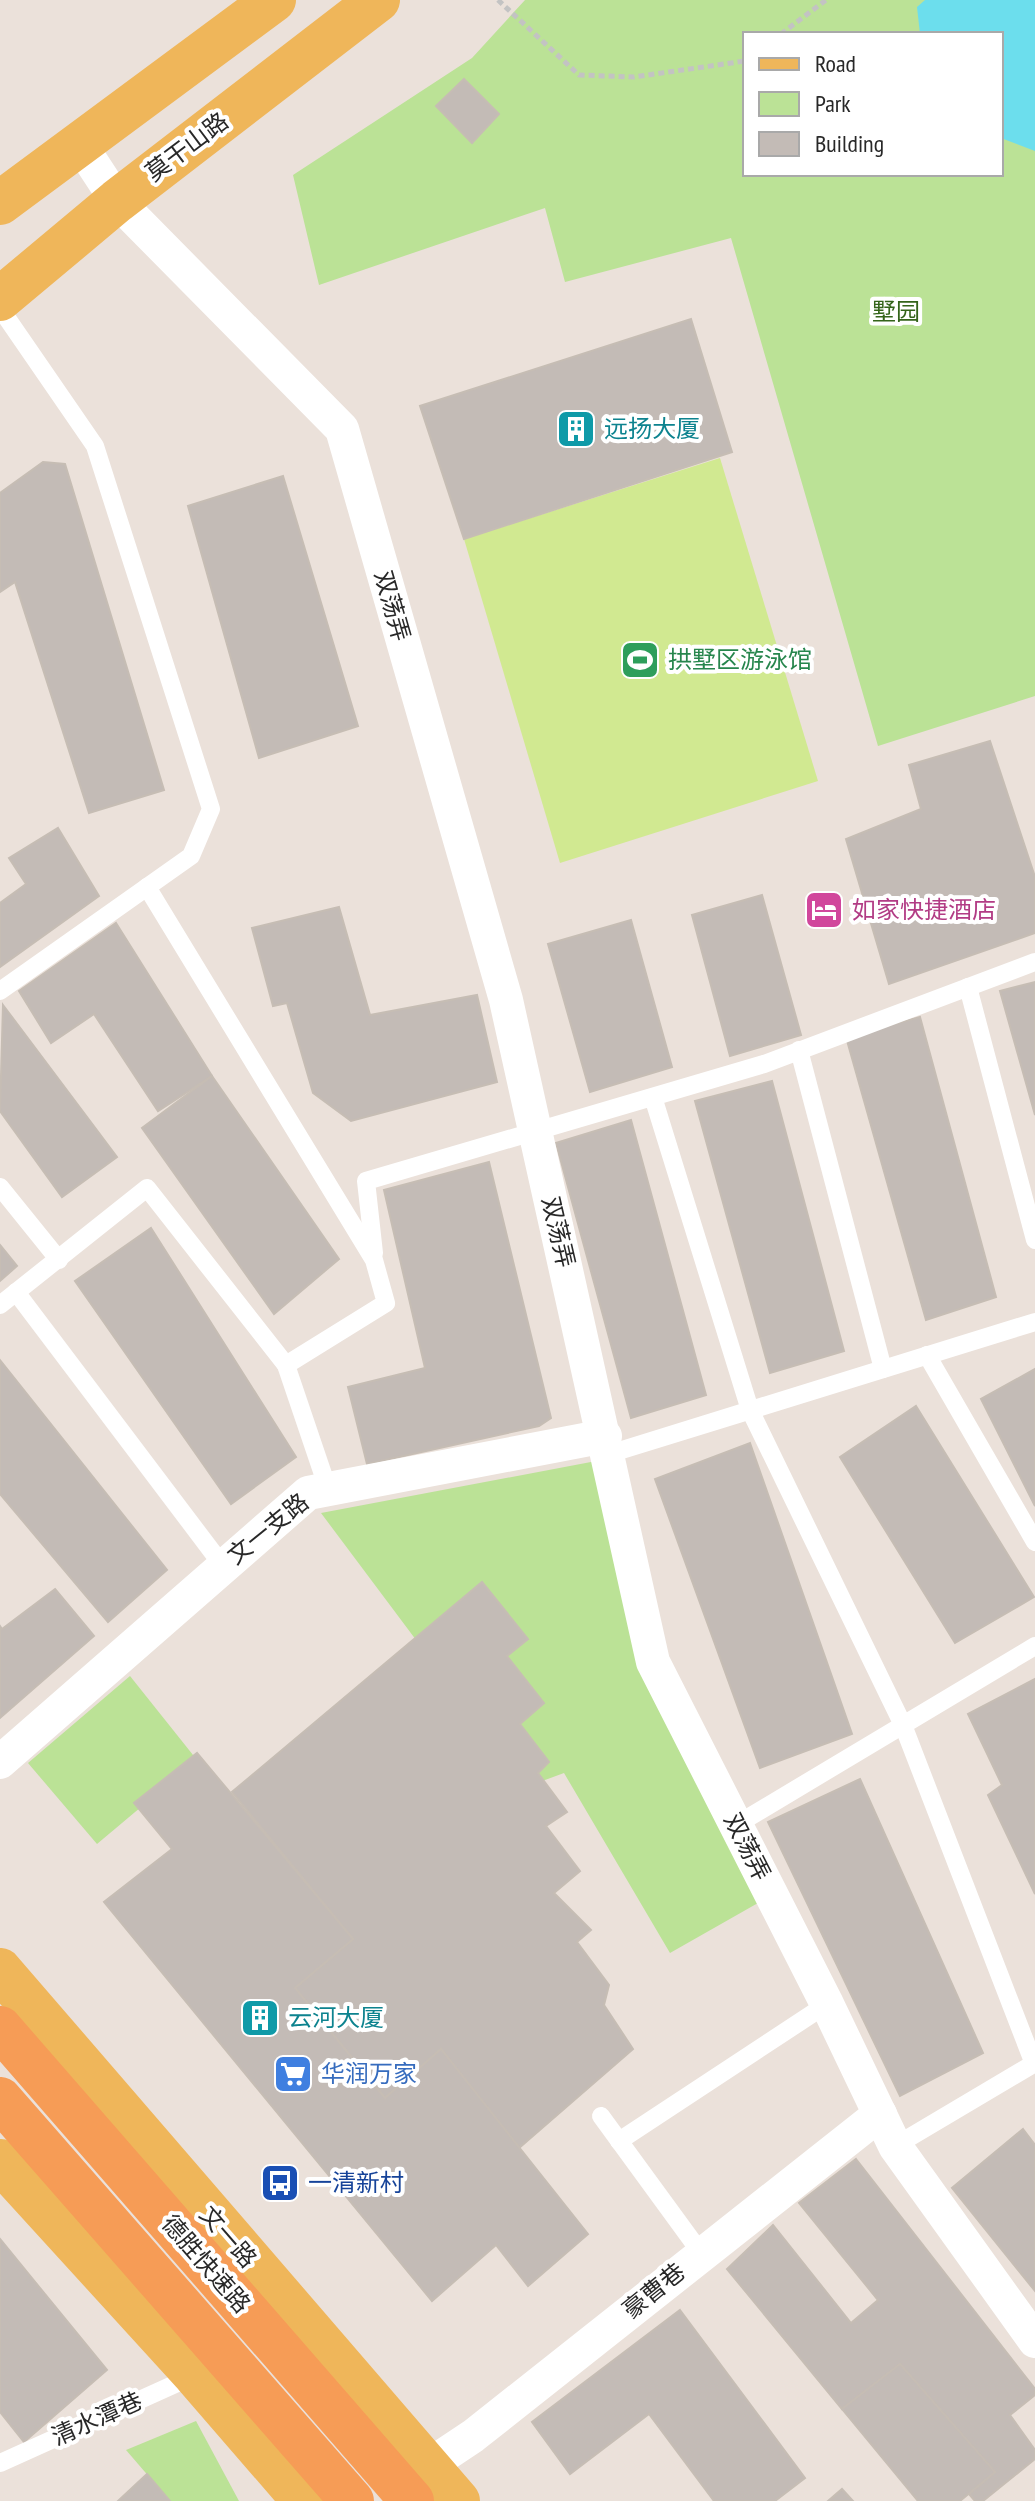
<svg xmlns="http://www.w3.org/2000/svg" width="1035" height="2501" font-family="'PT Sans Narrow','Noto Sans SC',sans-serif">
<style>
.green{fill:#bbe296;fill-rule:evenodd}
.pitch{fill:#d1e991}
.water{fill:#6cdeed}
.building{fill:#c3bbb6;stroke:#c6bdb4;stroke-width:2}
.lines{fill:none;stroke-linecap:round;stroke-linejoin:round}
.path{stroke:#c3c3c3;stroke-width:5;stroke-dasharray:6 4;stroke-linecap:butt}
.service{stroke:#fff;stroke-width:18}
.minor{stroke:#fff;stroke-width:34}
.primary{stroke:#efb65a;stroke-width:44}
.trunk{stroke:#f69c56;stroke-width:44}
.labels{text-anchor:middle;stroke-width:8;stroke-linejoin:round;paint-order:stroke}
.street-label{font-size:24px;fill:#282828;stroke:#fff}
.park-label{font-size:24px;fill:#34641a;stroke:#fff}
.culture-label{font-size:24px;fill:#0d838f;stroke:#fff;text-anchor:start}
.leisure-label{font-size:24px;fill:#27864d;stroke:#fff;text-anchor:start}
.hotel-label{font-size:24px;fill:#b23c85;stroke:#fff;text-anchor:start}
.shop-label{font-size:24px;fill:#366cbe;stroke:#fff;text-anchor:start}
.transit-label{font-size:24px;fill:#164399;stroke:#fff;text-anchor:start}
</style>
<rect width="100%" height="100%" fill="#ebe1da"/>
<g class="green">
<path d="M525,0H1035V696L878,746L731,238L565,282L545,208L319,285L293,175L472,58ZM745,34H1001V174H745Z"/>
<polygon points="612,1458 641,1664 758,1903 670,1953 564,1773 526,1787 321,1513"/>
<polygon points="130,1676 197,1760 97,1844 28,1763"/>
<polygon points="196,2421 239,2501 170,2501 126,2450"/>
</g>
<polygon class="pitch" points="720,458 818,781 560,863 464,539"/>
<polygon class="water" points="925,0 1035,0 1035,151 1001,138 1001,34 920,34 917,7"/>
<g class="building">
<polygon points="464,79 499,114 472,143 436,106"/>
<polygon points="691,319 732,452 464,539 420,406"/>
<polygon points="43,462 65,464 164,790 89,813 15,582 0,592 0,493"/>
<polygon points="283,476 358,726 259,758 188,506"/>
<polygon points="990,741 1035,877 1035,933 889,984 846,839 921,809 909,765"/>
<polygon points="58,828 99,896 0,967 0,903 26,884 9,858"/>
<polygon points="762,895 801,1035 730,1056 692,915"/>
<polygon points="339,907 370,1015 477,995 497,1082 351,1121 313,1093 287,1003 273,1006 252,928"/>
<polygon points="631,920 672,1067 590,1092 548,944"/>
<polygon points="116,923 212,1076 158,1111 94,1014 51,1043 19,991"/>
<polygon points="1035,982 1035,1115 1000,991"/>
<polygon points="3,1005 117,1157 62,1197 0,1111"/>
<polygon points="920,1017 996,1297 926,1320 846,1037"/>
<polygon points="212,1076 339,1259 274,1314 142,1128"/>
<polygon points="772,1081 844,1351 770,1373 695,1101"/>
<polygon points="631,1120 706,1395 631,1418 556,1143"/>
<polygon points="489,1162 551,1418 539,1426 367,1464 348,1387 425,1368 384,1190"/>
<polygon points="151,1228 296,1457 231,1504 75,1281"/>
<polygon points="0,1245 17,1266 0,1281"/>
<polygon points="0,1360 167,1570 108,1622 0,1494"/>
<polygon points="1035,1369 1035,1506 981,1399"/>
<polygon points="916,1406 1034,1597 955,1643 840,1457"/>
<polygon points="750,1443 852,1734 760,1768 655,1479"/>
<polygon points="482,1582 528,1639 507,1656 544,1703 520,1724 549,1762 538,1773 567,1812 546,1826 580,1871 554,1893 591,1930 577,1942 609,1985 604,2005 633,2049 519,2148 441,2049 385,2098 295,1988 353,1939 232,1792"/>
<polygon points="55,1589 94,1636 0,1718 0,1626 2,1629"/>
<polygon points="1035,1679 1035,1894 988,1795 1002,1785 968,1714"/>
<polygon points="197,1753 353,1939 295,1988 385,2098 441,2049 588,2234 528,2286 496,2245 432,2301 104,1902 172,1849 134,1803"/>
<polygon points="860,1779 983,2053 900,2096 768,1822"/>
<polygon points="1023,2129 1035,2145 1035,2291 952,2188"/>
<polygon points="856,2159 1035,2389 1035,2395 1010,2415 1035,2450 1035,2459 983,2501 975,2501 969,2494 995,2472 900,2364 842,2409 727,2269 773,2225 851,2323 878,2300 799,2203"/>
<polygon points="0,2239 107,2370 24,2442 0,2412"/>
<polygon points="680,2310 805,2478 775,2501 714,2501 649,2414 570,2474 532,2422"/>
<polygon points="900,2364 995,2472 960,2501 918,2501 842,2409"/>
<polygon points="147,2474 170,2501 118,2501"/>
<polygon points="842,2489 853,2501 828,2501"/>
</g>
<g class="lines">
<g class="path">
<polyline points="498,0 579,75 634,77 745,61"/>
<polyline points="781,34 826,0"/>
</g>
<g class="service">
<polyline points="0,308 95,446 211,809 191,856 0,991"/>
<polyline points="968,987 1035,1240"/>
<polyline points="799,1050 883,1369"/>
<polyline points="653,1097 750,1410 903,1725 1034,2064"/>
<polyline points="0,1187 59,1260"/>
<polyline points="374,1253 366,1181 764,1064 1035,962"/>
<polyline points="16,1292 223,1566"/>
<polyline points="0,1305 147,1188 286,1365 386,1303 374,1260 147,887"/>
<polyline points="927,1355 1035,1542"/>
<polyline points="286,1365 328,1489"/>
<polyline points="609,1454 1035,1322"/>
<polyline points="736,1825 1035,1646"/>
<polyline points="601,2116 701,2253"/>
<polyline points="619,2141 827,2004"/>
<polyline points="895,2146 1035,2063"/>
<polyline points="0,2463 195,2375"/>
</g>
<g class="minor">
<polyline points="79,143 117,201 342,429 506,1000 653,1662 827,2004 895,2146 1035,2341"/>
<polyline points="0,1762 308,1493 605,1436"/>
<polyline points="428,2466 473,2436 880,2114"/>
</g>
<g class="primary">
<polyline points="0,203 274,0"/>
<polyline points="0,299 117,201 378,0"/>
<polyline points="0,1970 458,2501"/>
<polyline points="0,2161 195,2375 304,2501"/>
</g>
<g class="trunk">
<polyline points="0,2028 412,2501"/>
<polyline points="0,2099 352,2501"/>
</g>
</g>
<defs>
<g id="building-square" transform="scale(2)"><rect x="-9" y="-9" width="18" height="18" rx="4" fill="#0f9aa8" stroke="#fff"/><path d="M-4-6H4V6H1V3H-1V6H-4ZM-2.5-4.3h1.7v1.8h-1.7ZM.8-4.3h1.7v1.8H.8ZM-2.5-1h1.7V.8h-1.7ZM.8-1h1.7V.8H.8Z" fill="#fff"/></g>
<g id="stadium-square" transform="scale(2)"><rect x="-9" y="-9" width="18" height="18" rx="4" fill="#2e9e5b" stroke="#fff"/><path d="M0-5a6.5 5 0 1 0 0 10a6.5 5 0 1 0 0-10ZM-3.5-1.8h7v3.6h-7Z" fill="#fff"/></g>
<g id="hotel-square" transform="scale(2)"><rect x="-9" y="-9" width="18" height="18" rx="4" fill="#d1479c" stroke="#fff"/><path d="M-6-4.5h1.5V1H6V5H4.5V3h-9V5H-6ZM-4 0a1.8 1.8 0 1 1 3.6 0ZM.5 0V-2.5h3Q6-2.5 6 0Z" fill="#fff"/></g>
<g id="supermarket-square" transform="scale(2)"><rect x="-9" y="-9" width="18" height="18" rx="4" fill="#3f7fe0" stroke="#fff"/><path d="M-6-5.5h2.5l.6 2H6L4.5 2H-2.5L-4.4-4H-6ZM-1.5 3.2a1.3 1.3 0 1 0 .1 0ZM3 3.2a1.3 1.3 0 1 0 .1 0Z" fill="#fff"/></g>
<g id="bus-square" transform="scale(2)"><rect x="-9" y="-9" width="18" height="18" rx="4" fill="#1a4fb4" stroke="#fff"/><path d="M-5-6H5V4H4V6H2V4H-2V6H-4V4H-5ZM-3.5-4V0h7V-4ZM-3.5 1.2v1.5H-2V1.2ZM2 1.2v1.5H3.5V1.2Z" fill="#fff"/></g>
</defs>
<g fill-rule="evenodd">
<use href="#building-square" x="576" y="429"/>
<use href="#stadium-square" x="640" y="660"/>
<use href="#hotel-square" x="824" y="910"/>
<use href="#building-square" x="260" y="2018"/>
<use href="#supermarket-square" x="293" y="2074"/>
<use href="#bus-square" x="280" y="2183"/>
</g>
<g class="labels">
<g class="street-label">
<text transform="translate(187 147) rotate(-37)" y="8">莫干山路</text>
<text transform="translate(392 606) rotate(74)" y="8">双荡弄</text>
<text transform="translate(558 1232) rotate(77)" y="8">双荡弄</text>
<text transform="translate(268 1529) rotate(-39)" y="8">文一支路</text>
<text transform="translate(747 1847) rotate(63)" y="8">双荡弄</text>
<text transform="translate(228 2237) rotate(49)" y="8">文一路</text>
<text transform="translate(206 2264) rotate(49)" y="8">德胜快速路</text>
<text transform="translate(654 2291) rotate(-39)" y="8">豪曹巷</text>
<text transform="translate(97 2419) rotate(-24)" y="8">清水潭巷</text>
</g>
<g class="park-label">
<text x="896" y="320">墅园</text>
</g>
<g class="culture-label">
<text x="604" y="437">远扬大厦</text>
<text x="288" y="2026">云河大厦</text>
</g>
<g class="leisure-label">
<text x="668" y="668">拱墅区游泳馆</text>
</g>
<g class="hotel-label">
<text x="852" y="918">如家快捷酒店</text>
</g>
<g class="shop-label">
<text x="321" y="2082">华润万家</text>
</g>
<g class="transit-label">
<text x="308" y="2191">一清新村</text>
</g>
</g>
<rect x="743" y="32" width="260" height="144" fill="#ffffff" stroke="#a9a9a9" stroke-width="2"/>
<rect x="759" y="58" width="40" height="12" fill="#efb65a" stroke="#a9a9a9" stroke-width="2"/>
<text x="815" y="72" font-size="24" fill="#282828">Road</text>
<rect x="759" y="92" width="40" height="24" fill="#bbe296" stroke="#a9a9a9" stroke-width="2"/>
<text x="815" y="112" font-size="24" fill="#282828">Park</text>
<rect x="759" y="132" width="40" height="24" fill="#c3bbb6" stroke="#a9a9a9" stroke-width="2"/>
<text x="815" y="152" font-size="24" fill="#282828">Building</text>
</svg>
